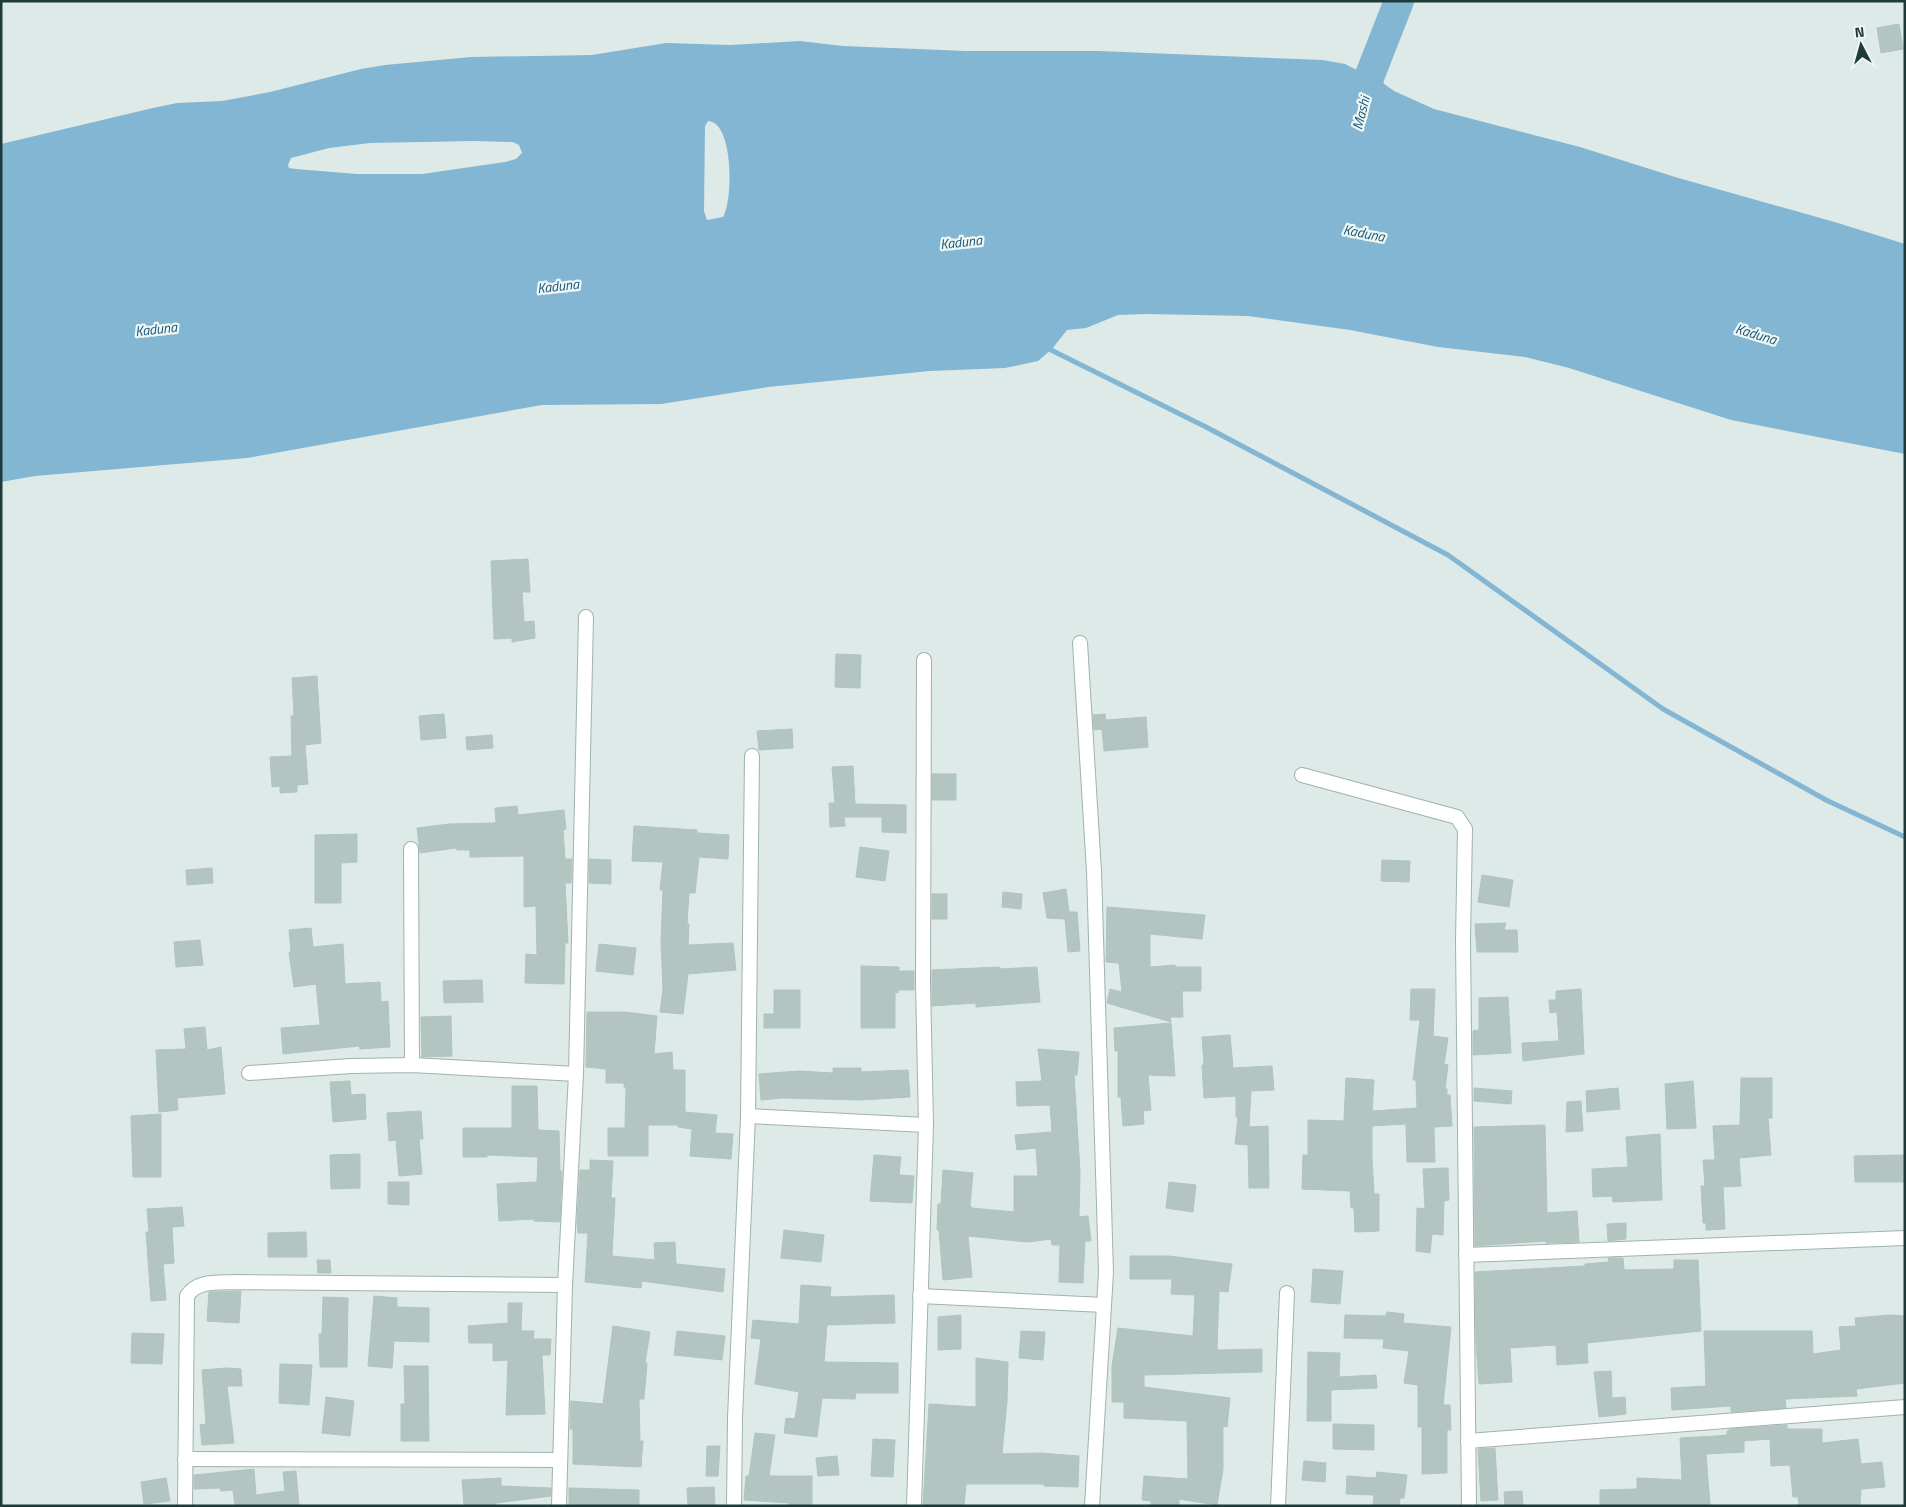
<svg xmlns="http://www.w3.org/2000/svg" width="1906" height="1507" font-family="'Titillium Web',sans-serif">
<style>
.water{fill:#82b6d3;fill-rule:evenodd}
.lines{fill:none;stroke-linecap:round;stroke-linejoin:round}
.stream{stroke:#82b6d3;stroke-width:5}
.river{stroke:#82b6d3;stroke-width:30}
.building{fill:#b3c5c1;stroke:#b0c4c0}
.street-casing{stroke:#a0b2af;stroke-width:16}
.street{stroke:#fff;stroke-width:14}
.labels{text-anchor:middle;stroke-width:4.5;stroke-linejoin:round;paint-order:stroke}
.water-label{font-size:14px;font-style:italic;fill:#165478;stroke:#eef7f4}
</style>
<rect width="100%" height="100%" fill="#ddeae7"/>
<path class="water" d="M800,41L843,46L966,51H1098L1323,60L1345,64L1383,83L1394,91L1434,109L1580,147L1675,177L1838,223L1905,244V454L1731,420L1569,368L1525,357L1438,347L1350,330L1248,316L1147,314L1118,315L1086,328L1067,330L1052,349L1038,361L1005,368L930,371L768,387L661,404L542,405L247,458L35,476L1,482V144L153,108L177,103L222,101L270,92L361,69L385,65L471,57L592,55L666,43L730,45ZM708,121C734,122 733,201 723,217L707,220L704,211L705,126ZM473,141L513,142L519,145L522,153L516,159L505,162L422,174H357L296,169L289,168L288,165L291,158L329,148L370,143Z"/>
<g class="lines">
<polyline class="stream" points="1047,348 1206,427 1448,555 1663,709 1826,800 1905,837"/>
<polyline class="river" points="1360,114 1370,75 1399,1"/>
</g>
<g class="building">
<polygon points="1899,24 1903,49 1881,53 1877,28"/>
<polygon points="528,559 530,592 522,592 524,622 534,621 535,638 512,642 512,638 494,639 491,561"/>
<polygon points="836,654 861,655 860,688 835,687"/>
<polygon points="317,676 321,743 305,745 308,784 297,785 297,792 280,793 280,786 272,787 270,757 292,756 291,716 294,716 292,678"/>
<polygon points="444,714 446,738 421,740 419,716"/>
<polygon points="1105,714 1106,720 1146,717 1148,747 1104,751 1102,729 1094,730 1093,715"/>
<polygon points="792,729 793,748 759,750 757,731"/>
<polygon points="492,735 493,748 467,750 466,737"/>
<polygon points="853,766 855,804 906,805 906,833 882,832 882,817 844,817 845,826 830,827 829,803 835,803 832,767"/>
<rect x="932" y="774" width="24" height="26"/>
<polygon points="517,806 518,815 564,810 566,829 563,830 565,859 572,859 571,883 565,883 568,943 565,943 564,984 525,983 526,954 537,955 536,906 524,907 524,856 470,857 470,850 457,850 456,848 420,853 417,828 449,824 496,823 495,808"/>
<polygon points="634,826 697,830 697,833 729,835 728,859 699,857 695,893 689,893 687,924 689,924 688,945 733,943 736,970 688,974 683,1014 660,1012 663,989 661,942 663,890 660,890 663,862 632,861"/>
<polygon points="357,834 357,862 341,863 341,903 315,903 315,835"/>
<polygon points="860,847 889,851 885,881 856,877"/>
<polygon points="589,859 611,860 611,884 589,883"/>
<polygon points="1382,860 1410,861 1409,882 1381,881"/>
<polygon points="212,868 213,883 187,885 186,870"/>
<polygon points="1482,875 1513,880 1509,907 1478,902"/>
<polygon points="1066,889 1069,912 1077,912 1080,951 1068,952 1065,919 1047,918 1043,893"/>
<polygon points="1003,892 1022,894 1021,909 1002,907"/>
<rect x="932" y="894" width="15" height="25"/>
<polygon points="1107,907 1205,915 1202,939 1150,934 1150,967 1175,965 1175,967 1201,967 1201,991 1182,991 1183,1017 1170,1017 1171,1022 1107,1003 1110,989 1122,992 1119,963 1106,962"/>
<polygon points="1506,923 1504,930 1517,930 1518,952 1477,952 1475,924"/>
<polygon points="311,928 313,947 343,944 345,984 380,982 381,1002 388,1001 390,1047 360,1049 359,1046 283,1054 281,1028 320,1025 316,984 294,987 289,952 291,952 289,930"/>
<polygon points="200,940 203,965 176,967 174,942"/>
<polygon points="599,944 636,948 633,975 596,971"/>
<polygon points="861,966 899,967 899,971 914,971 914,990 898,990 898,993 895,992 895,1028 861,1028"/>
<polygon points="1000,967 1000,969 1037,967 1040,1002 976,1007 976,1003 932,1006 932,970"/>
<polygon points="482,980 483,1002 444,1003 443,981"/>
<polygon points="1411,989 1435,989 1433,1036 1448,1038 1444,1064 1448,1065 1445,1089 1447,1089 1447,1095 1450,1095 1452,1126 1434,1127 1435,1162 1407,1162 1406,1124 1372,1126 1372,1158 1374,1194 1379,1194 1379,1231 1355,1232 1354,1208 1351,1208 1350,1191 1302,1189 1303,1155 1308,1155 1308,1120 1344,1121 1346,1078 1374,1080 1372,1111 1417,1108 1416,1080 1413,1080 1420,1020 1410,1020"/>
<polygon points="1581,989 1584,1054 1523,1061 1522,1043 1559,1041 1557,1012 1550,1013 1549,1000 1556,1000 1556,991"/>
<polygon points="774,990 800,990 800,1028 764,1028 764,1014 774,1014"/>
<polygon points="1508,997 1511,1053 1473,1055 1473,1031 1479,1030 1479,998"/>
<polygon points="587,1012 625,1012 657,1016 654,1054 672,1052 673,1070 685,1070 685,1112 717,1115 715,1133 733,1134 731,1159 690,1156 692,1129 678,1127 678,1125 648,1125 648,1156 608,1156 608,1128 625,1128 626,1087 624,1087 624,1083 606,1083 606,1069 586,1067"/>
<polygon points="451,1016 452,1056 422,1057 421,1017"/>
<polygon points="1171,1023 1175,1076 1148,1075 1151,1110 1143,1111 1144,1124 1123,1126 1121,1097 1118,1097 1118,1051 1115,1051 1114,1028"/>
<polygon points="205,1027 207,1050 221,1047 225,1094 177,1098 178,1110 159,1112 156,1050 186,1049 184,1029"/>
<polygon points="1230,1035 1233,1068 1272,1066 1274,1090 1251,1091 1249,1127 1268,1126 1269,1188 1249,1188 1248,1145 1235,1144 1238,1117 1236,1117 1236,1096 1204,1098 1202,1065 1204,1065 1202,1037"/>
<polygon points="1038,1049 1079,1052 1077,1075 1074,1075 1080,1172 1079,1217 1088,1216 1091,1241 1085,1241 1083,1283 1059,1282 1060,1245 1052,1245 1051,1239 1027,1242 968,1236 972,1277 943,1280 939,1230 937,1230 938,1204 941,1204 943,1170 973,1173 970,1205 972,1208 1014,1212 1014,1176 1038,1176 1036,1148 1017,1150 1015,1135 1052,1132 1050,1105 1017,1106 1016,1082 1042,1081"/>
<polygon points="833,1068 861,1068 861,1072 908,1070 910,1097 861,1100 782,1098 761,1100 759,1074 799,1071 833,1073"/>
<polygon points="1741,1078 1772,1078 1772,1118 1768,1118 1771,1155 1739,1158 1741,1186 1723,1187 1725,1229 1706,1230 1706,1223 1703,1223 1701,1186 1705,1186 1703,1160 1715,1160 1713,1126 1740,1125"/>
<polygon points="350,1081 351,1095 365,1094 366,1119 333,1122 330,1082"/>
<polygon points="1693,1081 1696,1128 1667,1129 1665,1084"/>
<polygon points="512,1086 537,1086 538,1130 559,1131 560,1171 562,1171 560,1222 534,1221 534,1219 499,1221 497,1184 537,1182 538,1157 487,1155 487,1157 463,1157 463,1128 512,1128"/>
<polygon points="1474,1088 1512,1091 1511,1104 1474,1101"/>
<polygon points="1618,1088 1620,1109 1587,1112 1586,1091"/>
<polygon points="1581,1101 1583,1131 1566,1132 1567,1102"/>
<polygon points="421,1111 423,1139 419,1139 422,1174 399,1176 396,1140 389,1141 387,1113"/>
<polygon points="161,1114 161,1177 133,1177 131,1116"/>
<polygon points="1545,1125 1547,1213 1577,1211 1579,1242 1546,1243 1546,1241 1475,1246 1474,1127"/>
<polygon points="1660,1134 1662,1200 1613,1202 1612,1196 1593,1197 1592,1169 1628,1167 1626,1137"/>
<polygon points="360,1154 360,1188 331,1189 330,1155"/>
<polygon points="874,1155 901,1157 899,1175 914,1176 912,1203 870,1201"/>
<polygon points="1905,1155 1905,1182 1855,1182 1854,1156"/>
<polygon points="590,1160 613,1161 611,1198 615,1198 612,1256 655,1260 654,1243 675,1242 676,1264 725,1269 723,1292 642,1281 641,1288 585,1282 588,1233 578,1233 577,1223 580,1170 590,1170"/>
<polygon points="1448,1168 1449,1200 1444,1201 1443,1235 1432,1234 1430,1253 1416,1251 1417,1208 1425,1209 1423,1169"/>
<polygon points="388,1182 409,1182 409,1205 388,1204"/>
<polygon points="1169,1182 1196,1185 1193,1212 1166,1208"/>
<polygon points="182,1207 184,1226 172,1227 174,1263 163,1264 166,1300 151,1301 146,1232 149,1232 147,1209"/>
<polygon points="1626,1223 1626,1239 1608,1241 1607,1224"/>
<polygon points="784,1230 824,1235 821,1262 781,1258"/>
<polygon points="306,1232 307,1257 268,1257 268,1233"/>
<polygon points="1130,1256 1169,1256 1232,1264 1228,1292 1219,1291 1217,1348 1219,1350 1262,1349 1262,1372 1144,1375 1144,1387 1230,1398 1227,1427 1223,1426 1223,1469 1217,1505 1179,1499 1179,1506 1151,1506 1151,1501 1142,1500 1144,1476 1188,1479 1187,1421 1124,1418 1124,1402 1112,1402 1112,1366 1118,1328 1193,1336 1195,1295 1171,1294 1172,1279 1130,1279"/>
<polygon points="1608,1258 1623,1258 1624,1270 1674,1269 1674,1260 1698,1260 1701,1331 1587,1343 1588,1363 1557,1365 1556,1345 1510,1348 1512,1382 1479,1384 1476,1343 1475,1272 1585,1266 1585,1264 1609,1262"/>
<polygon points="317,1260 330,1260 331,1273 318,1273"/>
<polygon points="1313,1269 1343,1271 1340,1304 1311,1302"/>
<polygon points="801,1285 831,1287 830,1297 894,1295 895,1323 827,1325 824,1362 898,1363 898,1393 856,1393 855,1399 822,1398 817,1437 784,1433 786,1418 795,1419 799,1392 755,1384 761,1339 751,1338 753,1320 799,1324"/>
<polygon points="241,1291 239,1323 207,1321 209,1292"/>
<polygon points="374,1296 397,1298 397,1307 429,1308 429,1342 394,1341 392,1368 368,1366"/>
<polygon points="323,1297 348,1298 347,1367 320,1367 319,1334 322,1334"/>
<polygon points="508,1303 522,1303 521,1331 534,1331 533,1339 551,1339 550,1355 542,1355 545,1414 506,1415 508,1360 493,1361 493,1343 469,1343 468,1326 508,1323"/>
<polygon points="1387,1312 1404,1314 1403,1323 1451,1327 1443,1405 1450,1405 1451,1430 1447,1430 1447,1473 1422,1474 1422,1427 1418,1427 1418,1385 1404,1383 1409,1351 1383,1348 1384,1339 1344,1338 1345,1315 1386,1316"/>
<polygon points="961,1315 961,1349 938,1350 938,1317"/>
<polygon points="1890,1315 1905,1316 1905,1383 1856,1389 1857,1396 1785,1399 1786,1408 1731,1412 1731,1406 1672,1410 1671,1388 1706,1386 1704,1331 1812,1331 1813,1354 1841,1350 1839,1327 1856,1326 1855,1318"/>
<polygon points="613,1326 650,1332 645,1363 647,1363 644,1399 639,1399 640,1441 643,1441 641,1467 573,1464 573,1429 570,1429 571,1401 603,1404"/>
<polygon points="677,1331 725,1336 722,1360 674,1355"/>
<polygon points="1021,1331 1045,1332 1043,1360 1019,1358"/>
<polygon points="132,1333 164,1334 162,1364 131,1363"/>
<polygon points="1308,1352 1340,1353 1339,1377 1376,1375 1377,1388 1331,1390 1331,1421 1307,1421"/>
<polygon points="976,1358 1008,1362 1007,1401 1002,1454 1040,1453 1079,1456 1078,1487 1044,1486 1044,1484 966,1484 964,1506 923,1506 929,1404 976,1407"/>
<polygon points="280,1364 312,1365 309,1405 279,1403"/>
<polygon points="404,1366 428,1366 429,1441 401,1441 401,1404 405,1404"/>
<polygon points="226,1368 241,1369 242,1386 227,1386 234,1443 202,1445 200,1425 206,1424 202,1370"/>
<polygon points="1611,1371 1612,1398 1625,1397 1626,1414 1599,1417 1594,1372"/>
<polygon points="326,1397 354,1401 350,1436 322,1433"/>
<polygon points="1333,1424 1374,1425 1374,1450 1333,1449"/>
<polygon points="1787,1425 1787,1429 1822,1429 1822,1443 1858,1439 1861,1464 1882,1462 1885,1487 1861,1489 1860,1506 1799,1506 1798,1497 1793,1497 1790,1465 1771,1466 1770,1439 1744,1441 1744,1452 1706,1454 1710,1505 1600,1506 1600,1490 1637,1489 1637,1478 1682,1480 1680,1438 1716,1436 1727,1435 1727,1431 1731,1429"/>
<polygon points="755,1433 775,1435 769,1476 812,1476 812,1506 789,1506 789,1503 744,1500 746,1476 749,1476"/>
<polygon points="873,1439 895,1440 893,1477 871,1476"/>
<polygon points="707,1446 720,1446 718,1476 706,1476"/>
<polygon points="1495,1448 1498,1500 1481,1501 1478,1449"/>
<polygon points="837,1456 839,1475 818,1476 816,1458"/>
<polygon points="1304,1461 1326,1463 1325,1482 1302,1480"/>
<polygon points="254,1469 256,1495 285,1491 283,1472 296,1471 299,1506 235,1506 233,1490 221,1491 220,1488 194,1489 194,1475"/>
<polygon points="1377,1472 1407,1475 1404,1498 1400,1498 1399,1506 1373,1506 1374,1495 1346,1494 1347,1476 1376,1478"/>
<polygon points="166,1478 170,1501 144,1504 141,1482"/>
<polygon points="501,1478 501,1486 551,1488 551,1496 496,1503 497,1506 464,1506 462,1480"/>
<polygon points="714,1487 715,1506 688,1506 687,1488"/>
<polygon points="569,1488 639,1490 639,1506 569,1506"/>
<polygon points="1522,1491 1523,1506 1505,1506 1504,1492"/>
</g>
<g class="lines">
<g class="street-casing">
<g id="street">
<polyline points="1080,643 1094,871 1106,1272 1092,1506"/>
<polyline points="1302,775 1457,817 1465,829 1463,941 1469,1506"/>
<polyline points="411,849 412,1065"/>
<polyline points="249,1073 351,1066 412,1065 576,1074"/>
<polyline points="748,1116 926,1125"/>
<polyline points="1466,1255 1905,1238"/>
<polyline points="920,1296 1104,1305"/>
<polyline points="1468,1441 1905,1407"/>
<polyline points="185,1459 559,1460"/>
<path d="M185,1506L187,1296C197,1280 218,1283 236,1282L565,1285"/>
<polyline points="559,1506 565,1285 576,1074 586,617"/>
<polyline points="734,1506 735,1418 748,1116 752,756"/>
<polyline points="914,1506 926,1125 923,983 924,660"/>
<polyline points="1278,1506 1287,1293"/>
</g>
</g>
<use href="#street" class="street"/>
</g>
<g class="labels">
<g class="water-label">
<text transform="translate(1361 113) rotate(-76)" y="5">Mashi</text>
<text transform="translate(1364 233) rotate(11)" y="5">Kaduna</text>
<text transform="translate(961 242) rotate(-6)" y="5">Kaduna</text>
<text transform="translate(558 286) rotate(-6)" y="5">Kaduna</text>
<text transform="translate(156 329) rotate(-6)" y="5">Kaduna</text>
<text transform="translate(1756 334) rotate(17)" y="5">Kaduna</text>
</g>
</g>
<rect width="1906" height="1507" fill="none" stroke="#1e3a39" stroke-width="5"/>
<g transform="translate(1861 45) rotate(354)" stroke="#eef7f4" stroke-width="4" paint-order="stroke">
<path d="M0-4L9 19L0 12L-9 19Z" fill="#1e3a39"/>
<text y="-8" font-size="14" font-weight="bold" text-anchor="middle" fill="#1e3a39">N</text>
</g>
</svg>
